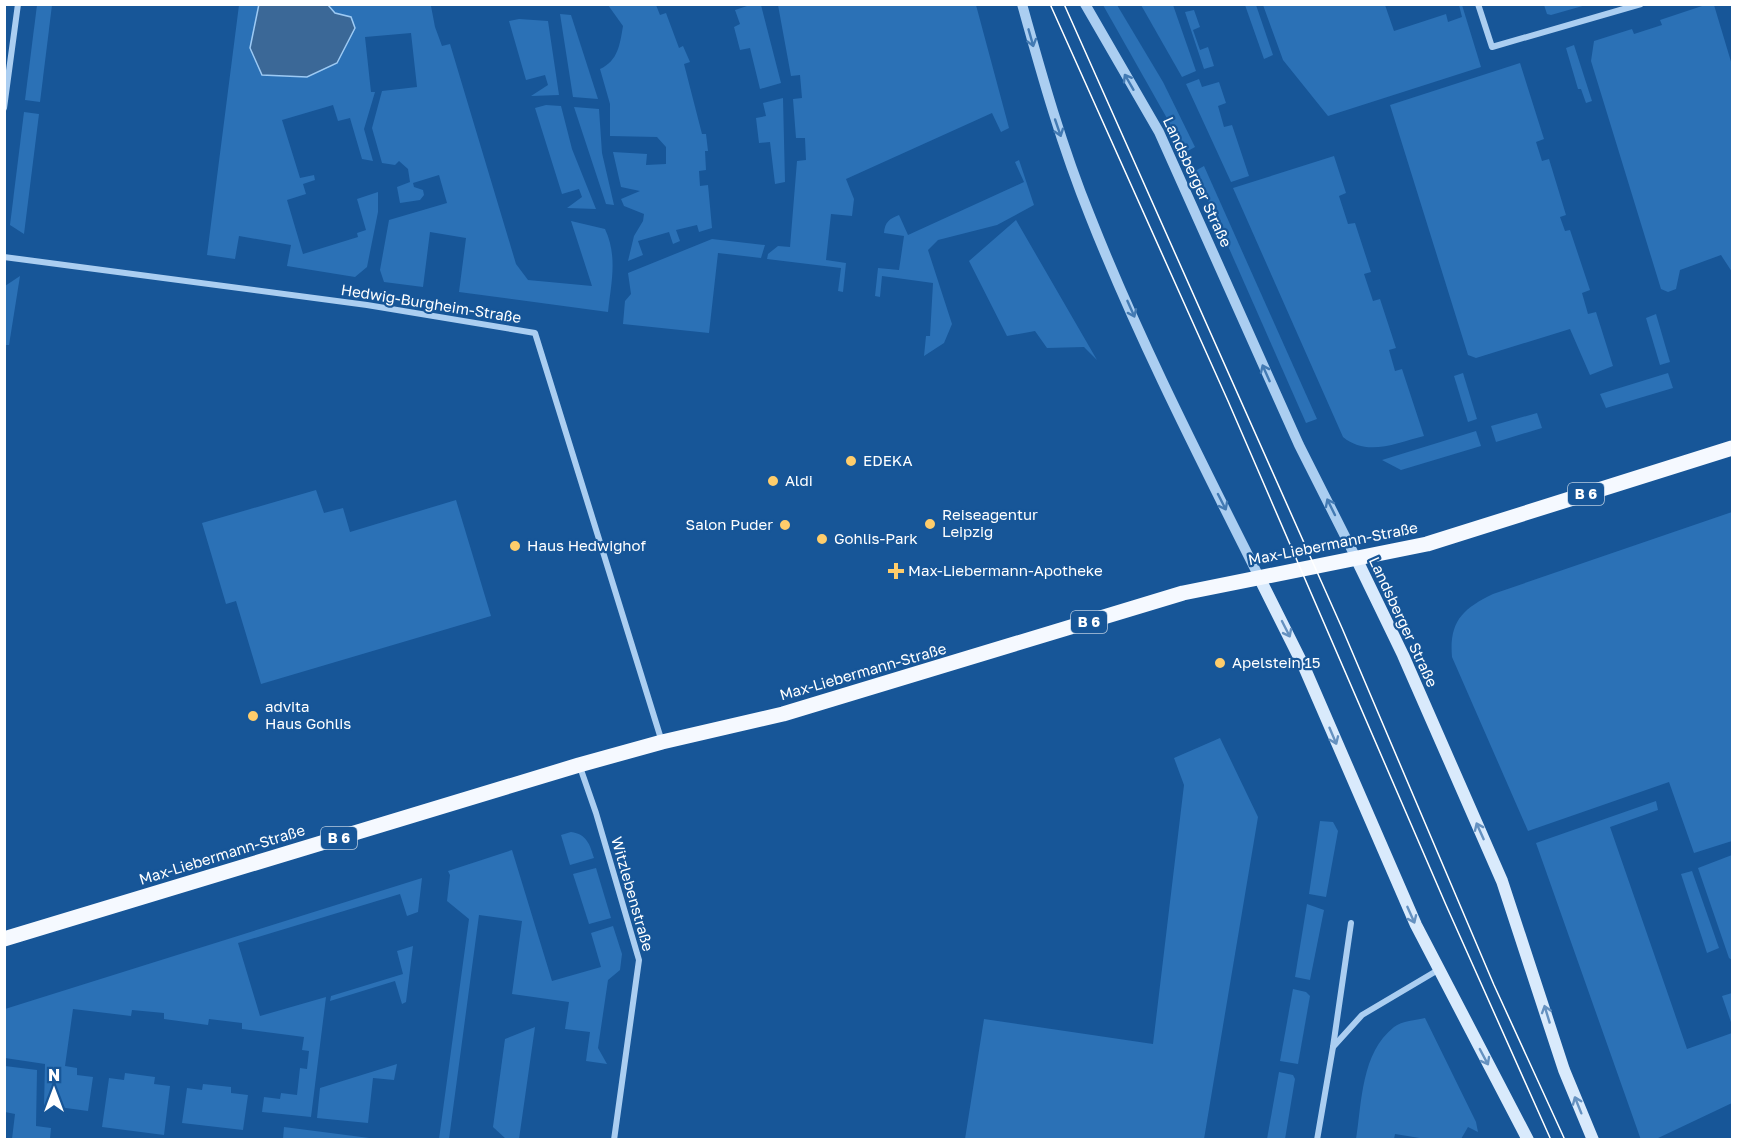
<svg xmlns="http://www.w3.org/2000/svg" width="1737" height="1144" font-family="'Golos Text',sans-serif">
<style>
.green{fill:#2b71b6}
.water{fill:#3b6897;stroke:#9dcaf4;stroke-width:1.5}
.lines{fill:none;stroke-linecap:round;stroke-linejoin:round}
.minor{stroke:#abcef1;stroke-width:6}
.tertiary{stroke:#abcef1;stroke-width:10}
.secondary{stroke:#d9eafc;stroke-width:12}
.primary{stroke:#f5f9ff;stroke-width:15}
.tram{stroke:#fff;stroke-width:1.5}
.oneway{stroke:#437ab3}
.oneway2{stroke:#6591c0}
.poi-dot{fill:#ffcd6b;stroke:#175698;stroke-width:2}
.labels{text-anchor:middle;stroke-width:4.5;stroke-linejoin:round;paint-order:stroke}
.shield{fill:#175698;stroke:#b9cce0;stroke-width:1.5}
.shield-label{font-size:14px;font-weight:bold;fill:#fff}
.street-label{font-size:15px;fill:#fff;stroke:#175698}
.poi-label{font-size:15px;fill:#fff;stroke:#175698;text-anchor:start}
</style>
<rect width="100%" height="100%" fill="#175698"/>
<g class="green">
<path d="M438,4L431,6L435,27L442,46L450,44L516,264L528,280L592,286L571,221L605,229C618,257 611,283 608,312L459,292L466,238L430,232L423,287L384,282L380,270L389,220L447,203L439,175L413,183L414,187L423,190L424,195L420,200L400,203L397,187L410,182L408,169L399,161L395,165L382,163L372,128L382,91L417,87L411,33L365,37L371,92H375L364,129L373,161L362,159L350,118L338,121L333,105L282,120L300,178L314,175L315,180L303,184L306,194L287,200L303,254L358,237L357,233L366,230L357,199L378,192V212L367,267L355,277L287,266L291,245L239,236L235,259L207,255L239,5Z"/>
<polygon points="1708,4 1714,5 1732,65 1732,272 1721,255 1680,270 1676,289 1668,292 1661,289 1591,61 1594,41 1632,29 1634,34 1662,25 1660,20"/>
<polygon points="37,5 52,5 40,102 25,100"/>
<path d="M608,5H656L660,15L666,13L679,48L683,46L690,62L684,64L702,134H706L708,151H705L706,170L699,171L700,186L708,185L712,228L699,232L697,225L676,230L680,241L673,244L669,232L638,241L643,255L628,261L634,236L643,221L644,214L624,206L621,199L640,191L621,187L613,152L647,154L646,165L666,164V147L657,137L610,136V104L600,69C618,61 620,44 623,26Z"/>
<polygon points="750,5 761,5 781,83 760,89 750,48 740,50 734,27 740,24 735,10"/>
<polygon points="778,5 976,5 1009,128 1001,132 992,113 846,179 854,199 852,216 831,214 826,260 846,263 843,292 838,291 841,268 767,259 768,254 778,246 790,247 797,161 806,160 805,138 796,138 793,99 802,98 800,75 791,76"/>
<polygon points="1103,5 1117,5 1163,82 1195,147 1186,152"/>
<polygon points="1141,5 1173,5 1196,71 1182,77"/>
<polygon points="1245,5 1256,5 1273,55 1264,59"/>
<polygon points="1263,5 1385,5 1394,31 1446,14 1448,22 1462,17 1459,5 1462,5 1481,67 1328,116 1283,60"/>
<polygon points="1544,5 1544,4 1586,5 1551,15 1547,14"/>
<polygon points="1194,10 1200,27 1193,30 1200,50 1208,47 1214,66 1204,69 1185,12"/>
<polygon points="560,14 571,15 598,99 573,97"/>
<polygon points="519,19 548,21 559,95 531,96 548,85 545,75 526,80 509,21"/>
<polygon points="1574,45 1592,101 1586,103 1581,89 1578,89 1566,48"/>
<polygon points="1520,63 1544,139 1536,142 1542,161 1549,159 1566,215 1560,217 1565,231 1570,230 1590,290 1582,293 1588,314 1596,312 1613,366 1590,375 1570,329 1476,358 1468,355 1390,105"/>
<polygon points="1199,79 1202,87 1219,82 1226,103 1218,106 1224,127 1232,125 1249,176 1231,182 1186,84"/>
<polygon points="783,98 785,182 775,184 770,142 759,143 756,118 766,116 763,103"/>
<polygon points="546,105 561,106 572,149 596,209 567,208 582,197 579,189 562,194 535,108"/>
<polygon points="574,107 599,109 602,153 614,205 606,204"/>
<polygon points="24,112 39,114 24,234 10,225"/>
<path d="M1334,156L1346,193L1339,196L1348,224L1355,223L1371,272L1364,274L1373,301L1380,299L1396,348L1389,350L1395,371L1402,369L1424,436C1396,443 1367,457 1343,437L1233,188Z"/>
<path d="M1019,160L1034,205L997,225L938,240L928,250L952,324L944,343L924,356L926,336H930L933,283L882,276L880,297L875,296L878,268L899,270L904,236L884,233C885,222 889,219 899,215L908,235L1024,182L1015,162Z"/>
<polygon points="1204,166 1317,419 1306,423 1195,171"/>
<polygon points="1016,220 1097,360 1084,347 1047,348 1035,331 1007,336 969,261"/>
<polygon points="712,239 765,245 761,258 718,253 709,333 623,324 625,301 631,294 628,273"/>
<polygon points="20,276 9,345 5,345 5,286"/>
<polygon points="1656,314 1670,362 1660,365 1646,318"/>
<polygon points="1463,373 1477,419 1468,422 1454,376"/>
<polygon points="1668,373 1673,388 1606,408 1600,394"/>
<polygon points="1537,413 1542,428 1496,442 1491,426"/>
<polygon points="1476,431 1481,446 1401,470 1382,460"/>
<polygon points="316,490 324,513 343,508 350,532 456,500 491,616 261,684 236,601 226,604 202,523"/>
<path d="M1732,512V841L1694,853L1669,782L1528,831L1452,657C1449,622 1462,609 1493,594Z"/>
<polygon points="1220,738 1258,817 1204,1139 965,1139 984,1019 1153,1044 1184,785 1174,758"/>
<polygon points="1656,801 1658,810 1610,827 1687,1049 1732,1033 1732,1103 1656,1139 1641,1140 1536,843"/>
<polygon points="1320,821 1333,822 1338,831 1326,897 1309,894"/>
<path d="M571,832C587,834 590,845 594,858L570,865L561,835Z"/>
<polygon points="512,850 552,981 601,967 591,933 613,926 622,954 620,970 608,980 598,1048 607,1064 586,1061 590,1032 565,1029 569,1002 512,994 522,921 479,915 449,1139 439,1139 469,919 447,901 450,875 448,871"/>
<polygon points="1732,855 1732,960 1729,958 1698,868"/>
<polygon points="596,868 611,918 589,924 573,874"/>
<polygon points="1692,871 1719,948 1707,953 1681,874"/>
<polygon points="422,878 418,912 407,916 400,894 238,943 260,1016 326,997 311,1117 262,1112 264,1097 280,1099 281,1093 297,1095 300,1068 307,1069 309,1051 302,1050 304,1037 242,1029 242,1023 209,1019 208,1025 164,1019 164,1013 132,1010 131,1016 73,1009 65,1066 77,1068 77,1075 93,1077 88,1111 44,1105 45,1064 5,1058 5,1009"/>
<polygon points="1307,904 1324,910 1310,980 1295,977"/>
<polygon points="413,946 406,1002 402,1004 395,981 330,1001 331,996 403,974 397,951"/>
<polygon points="1293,989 1306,992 1310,996 1298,1064 1280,1061"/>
<polygon points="1732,993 1732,1025 1722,996"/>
<path d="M1425,1018L1476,1122L1478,1132L1468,1127L1461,1139H1426L1395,1134L1394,1139H1356C1362,1102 1361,1053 1394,1027C1402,1021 1416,1020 1425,1018Z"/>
<polygon points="535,1027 519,1139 506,1139 493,1127 505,1039"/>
<polygon points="397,1064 394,1080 373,1078 368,1123 317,1118 320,1088"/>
<polygon points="5,1066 37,1070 36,1126 51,1128 50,1139 12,1139 15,1114 5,1112"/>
<polygon points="1279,1072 1293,1075 1295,1079 1285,1139 1267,1139"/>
<polygon points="125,1073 155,1077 154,1084 170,1086 164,1135 102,1127 109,1078 124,1080"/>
<polygon points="203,1084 231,1087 231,1093 248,1095 243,1130 182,1123 187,1088 202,1090"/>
<polygon points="284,1127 377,1139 283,1139"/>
</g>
<polygon class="water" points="259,4 328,5 335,13 351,17 355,28 337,63 307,77 262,75 250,48"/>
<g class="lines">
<g class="minor">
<polyline points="1478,4 1492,47 1641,4"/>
<polyline points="4,108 18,4"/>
<polyline points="4,257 367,305 535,333 662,742"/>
<polyline points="580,767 596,813 639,960 614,1140"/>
<polyline points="1333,1047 1351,923"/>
<polyline points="1317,1140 1333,1047 1362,1015 1438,970"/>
</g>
<g class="tertiary">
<path d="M1022,4C1042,76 1062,147 1090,216C1139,340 1200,459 1259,577"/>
<polyline points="1085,4 1159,132 1299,445 1357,560"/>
</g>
<g class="secondary">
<polyline points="1357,560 1403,655 1502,881 1564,1070 1593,1140"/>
<polyline points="1259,577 1305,669 1416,925 1528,1140"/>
</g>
<polyline class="primary" points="4,939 579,765 662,742 783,714 1183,593 1427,544 1732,448"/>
<g class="tram">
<polyline points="1050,4 1228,401 1446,905 1551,1140"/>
<polyline points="1064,4 1342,628 1494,985 1565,1140"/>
</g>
</g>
<defs><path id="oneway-shaft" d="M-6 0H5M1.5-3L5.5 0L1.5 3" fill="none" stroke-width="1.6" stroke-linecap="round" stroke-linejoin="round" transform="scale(1.5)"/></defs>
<g class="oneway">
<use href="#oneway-shaft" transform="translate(1031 38) rotate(74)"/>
<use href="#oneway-shaft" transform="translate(1129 82) rotate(-120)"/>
<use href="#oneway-shaft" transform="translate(1058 128) rotate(71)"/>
<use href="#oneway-shaft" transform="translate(1131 309) rotate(66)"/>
<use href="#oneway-shaft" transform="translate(1266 373) rotate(-114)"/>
<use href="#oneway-shaft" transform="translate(1222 502) rotate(63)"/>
<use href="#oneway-shaft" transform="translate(1331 507) rotate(-116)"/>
</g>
<g class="oneway2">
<use href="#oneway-shaft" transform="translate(1286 629) rotate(63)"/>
<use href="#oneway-shaft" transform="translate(1333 736) rotate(67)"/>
<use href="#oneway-shaft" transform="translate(1480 831) rotate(-114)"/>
<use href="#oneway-shaft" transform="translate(1411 915) rotate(66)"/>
<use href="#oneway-shaft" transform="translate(1547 1014) rotate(-107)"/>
<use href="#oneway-shaft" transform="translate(1484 1057) rotate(62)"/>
<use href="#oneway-shaft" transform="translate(1578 1105) rotate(-112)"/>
</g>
<g class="poi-dot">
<circle cx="851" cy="461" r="6"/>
<circle cx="773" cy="481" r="6"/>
<circle cx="930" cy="524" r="6"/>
<circle cx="785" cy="525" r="6"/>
<circle cx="822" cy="539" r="6"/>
<circle cx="515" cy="546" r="6"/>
<path d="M893 562h6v6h6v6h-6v6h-6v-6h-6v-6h6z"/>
<circle cx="1220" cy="663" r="6"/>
<circle cx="253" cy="716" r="6"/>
</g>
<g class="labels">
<g class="shield">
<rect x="1568" y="483" width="36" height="22" rx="4.5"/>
<rect x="1071" y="611" width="36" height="22" rx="4.5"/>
<rect x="321" y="827" width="36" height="22" rx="4.5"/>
</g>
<g class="shield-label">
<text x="1586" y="499">B 6</text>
<text x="1089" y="627">B 6</text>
<text x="339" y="843">B 6</text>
</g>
<g class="street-label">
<text transform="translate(1197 182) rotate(65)" y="5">Landsberger Straße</text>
<text transform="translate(431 304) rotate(9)" y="5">Hedwig-Burgheim-Straße</text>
<text transform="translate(1333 544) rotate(-11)" y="5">Max-Liebermann-Straße</text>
<text transform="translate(1403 622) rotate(65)" y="5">Landsberger Straße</text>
<text transform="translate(863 672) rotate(-16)" y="5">Max-Liebermann-Straße</text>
<text transform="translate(222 855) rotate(-17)" y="5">Max-Liebermann-Straße</text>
<text transform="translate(632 894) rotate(74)" y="5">Witzlebenstraße</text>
</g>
<g class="poi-label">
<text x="863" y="466">EDEKA</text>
<text x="785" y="486">Aldi</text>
<text x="942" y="520">Reiseagentur<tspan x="942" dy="17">Leipzig</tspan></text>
<text x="773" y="530" text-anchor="end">Salon Puder</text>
<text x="834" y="544">Gohlis-Park</text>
<text x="527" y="551">Haus Hedwighof</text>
<text x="908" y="576">Max-Liebermann-Apotheke</text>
<text x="1232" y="668">Apelstein 15</text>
<text x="265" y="712">advita<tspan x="265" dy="17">Haus Gohlis</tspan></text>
</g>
</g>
<rect width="1737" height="1144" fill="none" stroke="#ffffff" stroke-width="12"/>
<g transform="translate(54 1090)" stroke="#175698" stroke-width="4.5" paint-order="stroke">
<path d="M0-4.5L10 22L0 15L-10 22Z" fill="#ffffff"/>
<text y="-9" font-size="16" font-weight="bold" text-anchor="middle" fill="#ffffff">N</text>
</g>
</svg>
